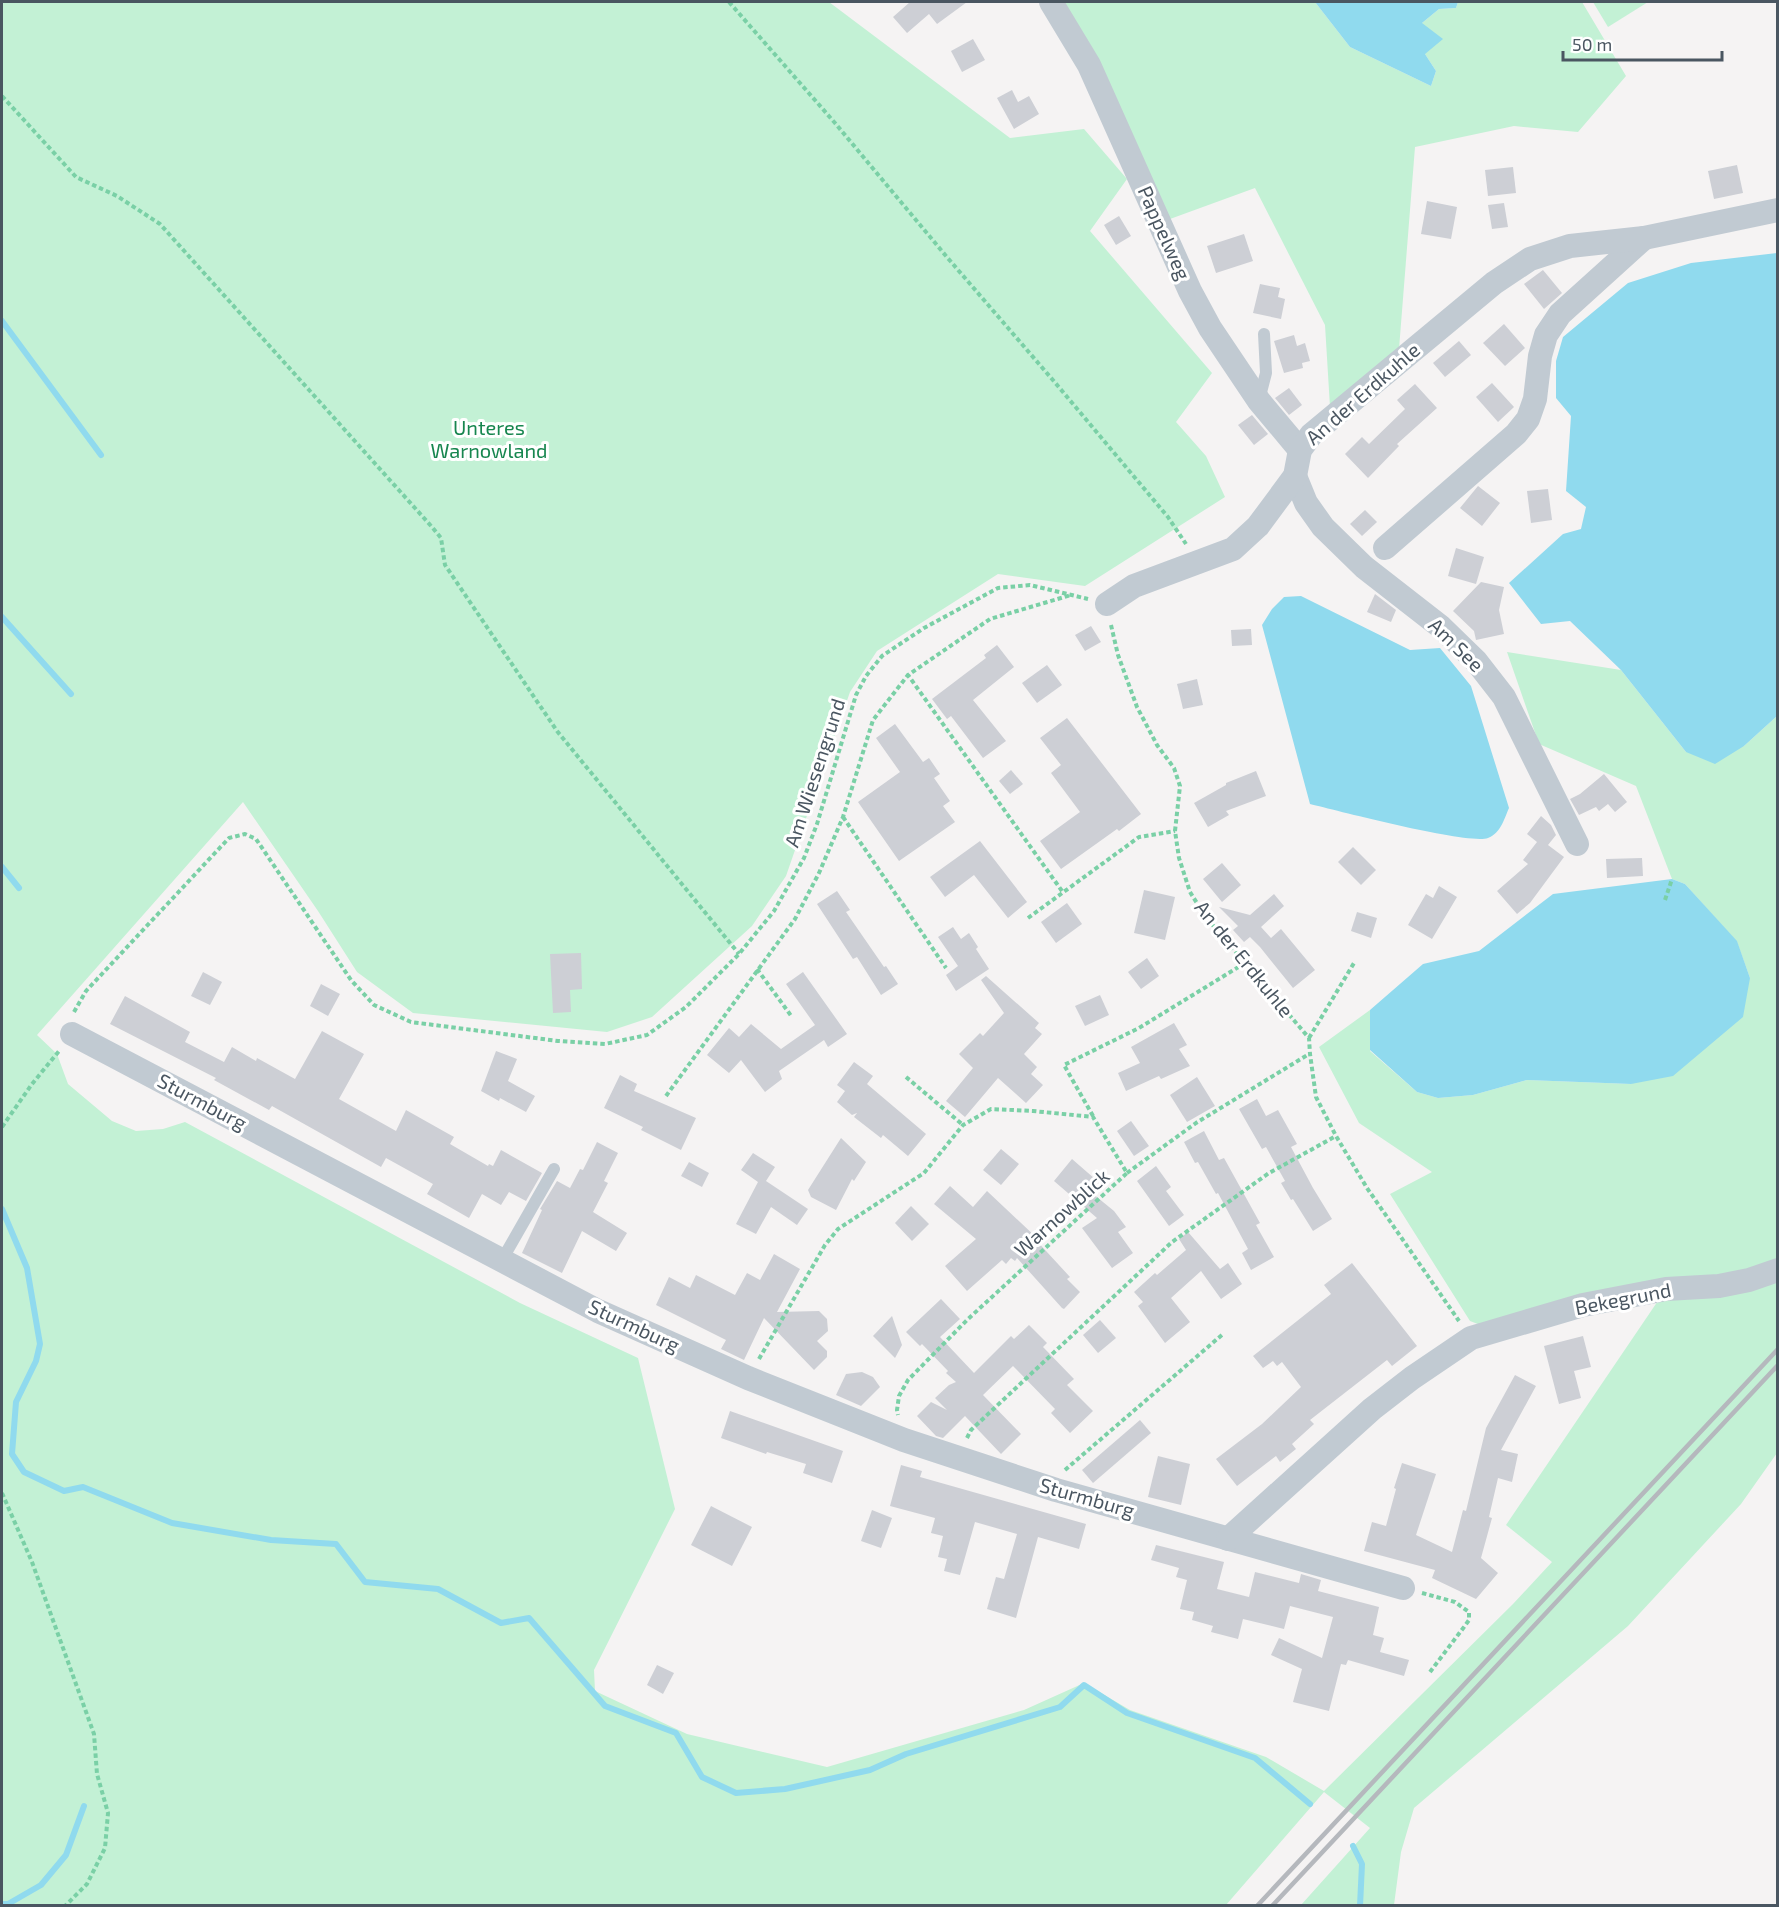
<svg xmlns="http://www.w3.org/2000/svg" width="1779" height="1907" font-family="'Exo 2',sans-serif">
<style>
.green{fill:#c3f1d5}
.water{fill:#90daee}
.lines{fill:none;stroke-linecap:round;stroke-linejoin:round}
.stream{stroke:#90daee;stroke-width:6}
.building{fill:#cdcfd5}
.path{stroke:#7ad0a6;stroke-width:4;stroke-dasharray:4.5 3;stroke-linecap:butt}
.lane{stroke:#c1cad2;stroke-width:12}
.street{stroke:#c1cad2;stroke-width:24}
.rail{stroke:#b5b8bd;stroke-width:4.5}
.labels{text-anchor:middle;stroke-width:6;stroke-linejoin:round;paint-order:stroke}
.street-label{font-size:20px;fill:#4a5661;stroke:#fff}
.park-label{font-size:20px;fill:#17864f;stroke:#fff}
</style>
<rect width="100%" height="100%" fill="#f5f3f3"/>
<g class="green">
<polygon points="2,2 829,2 1010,138 1084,129 1127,179 1090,231 1212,373 1176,422 1206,456 1225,497 1085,586 998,574 877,651 850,692 786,876 752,926 652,1017 607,1032 413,1013 357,972 318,911 243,802 37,1035 57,1054 68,1084 112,1121 136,1131 163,1129 185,1122 520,1303 638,1358 675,1509 594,1670 595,1691 687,1734 827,1767 1024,1710 1084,1683 1130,1710 1266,1757 1324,1791 1513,1604 1552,1562 1506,1525 1666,1289 1483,1326 1470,1321 1390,1194 1432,1172 1359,1123 1319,1047 1370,1010 1370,1051 1417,1092 1438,1098 1473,1095 1527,1080 1631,1084 1750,978 1737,942 1685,884 1672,879 1636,786 1539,744 1507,652 1621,670 1686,752 1744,746 1777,716 1777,1453 1741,1504 1628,1626 1414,1808 1401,1852 1394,1905 1301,1905 1370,1828 1324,1792 1226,1905 2,1905"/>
<polygon points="1063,2 1315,2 1350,47 1431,86 1436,71 1425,54 1422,23 1439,9 1456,8 1458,2 1582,2 1626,76 1578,132 1514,126 1415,147 1399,349 1330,407 1325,325 1255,188 1170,219"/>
<polygon points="1593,2 1648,2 1608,27"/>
</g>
<g class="water">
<polygon points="1315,2 1458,2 1456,8 1439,9 1422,23 1443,39 1425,54 1436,71 1431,86 1350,47"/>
<polygon points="1777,253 1777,716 1744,746 1715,764 1686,752 1621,670 1570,621 1541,624 1509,583 1563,534 1581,529 1586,507 1566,491 1571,416 1556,398 1556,361 1563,337 1628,283 1691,263"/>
<path d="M1301,596L1410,650L1440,648L1471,686L1509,808C1504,819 1501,833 1488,838C1468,845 1339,811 1310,804L1262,625L1272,609L1284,597Z"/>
<polygon points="1672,879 1685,884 1737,941 1750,978 1743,1017 1673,1076 1631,1084 1527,1080 1473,1095 1438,1098 1417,1092 1370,1050 1370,1010 1423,964 1479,951 1553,894"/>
</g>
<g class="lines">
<g class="stream">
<polyline points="2,321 101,455"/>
<polyline points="2,617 71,694"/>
<polyline points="2,867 19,888"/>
<polyline points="2,1209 27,1268 40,1344 36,1361 16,1402 12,1454 24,1472 64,1491 83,1487 172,1523 271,1540 336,1544 365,1582 438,1589 501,1623 529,1618 605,1706 676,1733 702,1777 736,1793 785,1789 870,1770 906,1754 1060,1707 1084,1685 1127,1713 1255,1758 1310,1804"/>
<polyline points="1353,1846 1362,1864 1360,1906"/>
<polyline points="2,1904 8,1904 41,1885 66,1855 84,1806"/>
</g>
</g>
<g class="building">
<polygon points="910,2 967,2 937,24 929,14 907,33 893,17"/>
<polygon points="973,39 985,60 962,72 951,51"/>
<polygon points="1012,90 1018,102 1029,96 1039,114 1014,129 997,98"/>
<polygon points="1737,165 1743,193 1714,199 1708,171"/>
<polygon points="1513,167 1516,193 1488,196 1485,170"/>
<polygon points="1427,201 1457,207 1451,239 1421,234"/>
<polygon points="1504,203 1508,227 1492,229 1488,205"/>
<polygon points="1119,216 1131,236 1116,245 1104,225"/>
<polygon points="1244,234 1253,261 1216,273 1207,246"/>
<polygon points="1543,270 1562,293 1544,309 1524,284"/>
<polygon points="1260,284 1280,288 1278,297 1285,299 1281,319 1253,313"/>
<polygon points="1504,324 1525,348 1505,366 1483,343"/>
<polygon points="1294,335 1297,346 1305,343 1310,361 1302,363 1303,368 1284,373 1274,341"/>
<polygon points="1459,341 1471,355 1445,377 1433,363"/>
<polygon points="1492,383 1514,407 1498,422 1476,397"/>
<polygon points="1415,384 1437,408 1397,444 1399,446 1368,478 1345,454 1362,437 1369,444 1405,409 1397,400"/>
<polygon points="1289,388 1302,405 1289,415 1275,398"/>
<polygon points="1252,415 1268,434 1254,445 1238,425"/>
<polygon points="1478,486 1500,503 1482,526 1460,508"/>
<polygon points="1548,489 1552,520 1531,523 1527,491"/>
<polygon points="1365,510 1377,522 1362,536 1350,524"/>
<polygon points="1456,548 1484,557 1476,584 1448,576"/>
<polygon points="1481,582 1504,587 1499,610 1504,634 1476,640 1474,631 1453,611"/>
<polygon points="1375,594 1396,610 1391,622 1367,612"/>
<polygon points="1091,626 1101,642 1085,651 1075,635"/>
<polygon points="1251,629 1252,645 1232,646 1231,630"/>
<polygon points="997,645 1014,667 973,700 1006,741 983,758 951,716 947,719 932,699 986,658 984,655"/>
<polygon points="1047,665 1062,685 1037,703 1022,683"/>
<polygon points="1197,679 1203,705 1183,709 1177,684"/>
<polygon points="1067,718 1141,814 1119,831 1117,829 1061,869 1040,841 1080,812 1051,773 1061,765 1040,738"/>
<polygon points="895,724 923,762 929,758 940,774 934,778 950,801 943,806 955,822 899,861 858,802 900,772 876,738"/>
<polygon points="1011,770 1023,784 1010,794 999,781"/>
<polygon points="1256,771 1266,796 1226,811 1229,815 1208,827 1194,803 1226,785 1226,783"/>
<polygon points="1604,774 1627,802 1615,812 1608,804 1599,811 1596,807 1579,815 1570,799 1580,794"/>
<polygon points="1541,816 1551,825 1556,835 1548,845 1564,857 1530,903 1517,914 1497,891 1528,864 1523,860 1537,842 1527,834"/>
<polygon points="980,841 1027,902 1008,918 974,875 945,897 930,877"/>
<polygon points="1353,847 1376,870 1361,885 1338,862"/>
<polygon points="1642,858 1643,876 1607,878 1606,859"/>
<polygon points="1222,863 1241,885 1222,902 1203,879"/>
<polygon points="1439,886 1457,897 1432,939 1408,925 1426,894 1433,898"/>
<polygon points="1144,890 1175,897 1165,940 1134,933"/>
<polygon points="837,891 850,910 846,912 884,967 886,966 898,984 881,995 857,957 853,959 817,904"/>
<polygon points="1274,894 1284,906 1261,927 1271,938 1281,929 1315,970 1293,988 1260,947 1250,937 1244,942 1233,930 1238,926 1219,907 1250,915"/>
<polygon points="1067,903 1082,924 1056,943 1041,922"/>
<polygon points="1357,912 1377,918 1371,938 1351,931"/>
<polygon points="953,927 961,939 969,933 978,947 976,949 989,969 956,991 946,975 958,966 938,937"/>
<polygon points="581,953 582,989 570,990 571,1012 553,1013 550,954"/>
<polygon points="1147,958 1159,976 1141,989 1128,972"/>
<polygon points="203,972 222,982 210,1005 191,996"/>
<polygon points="803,972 847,1034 828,1047 824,1040 779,1071 782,1079 765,1092 741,1060 729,1073 707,1055 729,1028 739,1037 751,1024 781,1049 815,1025 786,984"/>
<polygon points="986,976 1039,1023 1035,1028 1042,1034 1024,1054 1037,1067 1031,1074 1043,1085 1026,1103 998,1078 965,1117 946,1101 973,1068 959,1054 980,1033 983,1036 1004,1013 981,980"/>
<polygon points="321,984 340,994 328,1016 310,1006"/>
<polygon points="1100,995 1109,1015 1085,1026 1075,1006"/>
<polygon points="125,996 190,1032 185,1042 224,1062 232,1047 256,1061 257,1058 295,1079 322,1031 364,1054 339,1099 396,1131 406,1110 454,1137 450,1144 488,1166 489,1164 493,1166 501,1150 542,1173 526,1201 509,1192 501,1205 482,1194 469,1218 427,1194 433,1184 386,1158 381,1167 272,1106 269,1110 214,1080 216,1078 110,1024"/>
<polygon points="1174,1023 1187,1045 1179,1049 1190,1066 1161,1079 1159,1076 1126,1091 1118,1073 1140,1063 1131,1047"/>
<polygon points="496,1051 517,1059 508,1081 535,1096 526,1112 500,1098 499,1101 481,1091"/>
<polygon points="854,1062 873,1076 867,1084 926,1134 908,1156 883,1135 881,1138 854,1117 857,1113 852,1115 837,1102 845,1091 837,1085"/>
<polygon points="620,1075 637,1084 634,1091 696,1118 681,1150 641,1130 643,1127 604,1108"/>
<polygon points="1197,1077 1215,1106 1187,1122 1170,1095"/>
<polygon points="1257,1099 1266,1116 1278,1110 1297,1144 1291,1147 1313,1188 1332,1219 1313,1231 1293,1199 1291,1200 1281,1183 1285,1181 1266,1147 1262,1149 1239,1109"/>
<polygon points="1131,1121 1149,1146 1134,1156 1117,1131"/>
<polygon points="1204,1131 1219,1160 1224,1158 1260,1223 1256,1225 1274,1257 1251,1270 1242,1253 1248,1249 1218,1193 1216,1194 1198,1162 1195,1163 1184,1142"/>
<polygon points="841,1138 866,1162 854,1181 852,1179 836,1210 811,1197 808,1190"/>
<polygon points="597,1142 618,1153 604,1181 608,1183 593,1212 627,1233 616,1251 582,1231 562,1273 522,1253 542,1210 540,1209 557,1181 570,1188 580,1169 583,1170"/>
<polygon points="1001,1149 1019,1164 1001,1185 983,1170"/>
<polygon points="753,1153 775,1167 766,1181 808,1209 797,1225 771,1207 756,1234 736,1224 758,1182 741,1170"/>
<polygon points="1072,1159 1095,1179 1087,1189 1114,1211 1126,1227 1118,1232 1133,1253 1112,1268 1082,1228 1097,1218 1054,1181"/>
<polygon points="689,1162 709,1173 702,1187 681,1176"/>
<polygon points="1156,1166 1171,1187 1166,1191 1184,1215 1169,1226 1137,1181"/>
<polygon points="950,1186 973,1207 987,1191 1037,1238 1035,1239 1070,1277 1067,1279 1080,1292 1064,1309 1062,1308 1017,1258 1015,1261 1011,1258 1006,1264 1002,1260 967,1291 945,1266 976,1239 934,1204"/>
<polygon points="911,1206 929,1224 912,1241 895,1223"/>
<polygon points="1188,1232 1220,1269 1228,1263 1242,1284 1221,1299 1201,1271 1171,1298 1190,1322 1165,1343 1138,1306 1143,1302 1134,1292 1155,1273 1157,1275 1186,1250 1179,1239"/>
<polygon points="774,1254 800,1269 777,1312 819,1311 827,1319 828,1331 817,1341 827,1351 827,1357 814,1370 764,1318 744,1360 721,1349 726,1340 656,1305 669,1277 690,1288 696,1275 735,1295 747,1273 760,1280"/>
<polygon points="1352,1263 1417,1346 1392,1366 1387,1360 1310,1420 1314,1424 1292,1444 1296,1449 1280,1462 1276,1456 1237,1486 1216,1459 1262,1424 1301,1387 1282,1362 1277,1366 1273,1361 1263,1368 1253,1356 1331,1294 1324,1285"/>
<polygon points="941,1299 960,1319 940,1337 974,1373 1011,1336 1014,1339 1029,1325 1047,1343 1043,1347 1074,1379 1067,1385 1093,1411 1070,1433 1051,1413 1055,1409 1013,1366 983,1395 1021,1434 1001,1454 965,1416 943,1438 936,1436 917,1416 931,1402 947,1410 935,1398 949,1385 956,1382 946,1373 948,1371 922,1344 920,1346 906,1332"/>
<polygon points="892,1316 902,1345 895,1358 873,1336"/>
<polygon points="1100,1320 1116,1338 1098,1353 1083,1335"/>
<polygon points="1583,1336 1591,1367 1574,1371 1581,1398 1559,1404 1544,1346"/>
<polygon points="862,1372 873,1377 880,1387 861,1406 836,1395 846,1374"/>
<polygon points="1515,1375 1536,1386 1501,1450 1518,1454 1512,1482 1498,1478 1489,1517 1492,1518 1481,1558 1498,1573 1476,1599 1432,1578 1435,1570 1364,1551 1372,1522 1386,1526 1396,1489 1394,1488 1402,1463 1436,1474 1416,1535 1452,1552 1463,1510 1466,1511 1486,1428"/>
<polygon points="730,1411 843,1451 832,1483 803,1473 806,1464 767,1452 766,1454 721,1438"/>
<polygon points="1140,1420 1151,1433 1093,1483 1082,1470"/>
<polygon points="1158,1456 1190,1464 1181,1505 1148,1497"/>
<polygon points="901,1465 922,1471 920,1477 1086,1524 1079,1549 1038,1537 1016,1618 987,1609 996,1577 1004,1579 1017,1534 975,1522 960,1575 944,1571 947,1559 938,1557 943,1536 931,1533 935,1518 890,1506"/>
<polygon points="711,1506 752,1527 732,1566 691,1545"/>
<polygon points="872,1510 892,1518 881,1548 861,1541"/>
<polygon points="1156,1545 1224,1562 1217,1589 1249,1597 1255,1572 1299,1583 1301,1574 1321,1580 1318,1591 1379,1607 1373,1635 1384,1638 1380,1652 1409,1660 1404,1676 1348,1660 1346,1665 1341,1664 1329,1711 1293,1702 1302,1669 1271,1655 1279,1638 1322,1658 1333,1617 1290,1606 1284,1629 1243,1619 1238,1639 1211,1632 1213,1626 1192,1620 1194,1612 1180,1609 1187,1580 1176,1577 1179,1568 1151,1560"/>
<polygon points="657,1665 674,1673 663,1694 647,1685"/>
</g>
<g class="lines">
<g class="path">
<polyline points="729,2 835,123 946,256 1052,379 1168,517 1186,544"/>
<polyline points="2,96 76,177 117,196 160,224 432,527 441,538 445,565 557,731 739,954"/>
<polyline points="1111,625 1118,655 1137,707 1157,745 1174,768 1180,786 1175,831 1179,858 1190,892 1205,916 1309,1038 1310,1054 1316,1097 1336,1136 1367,1188 1459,1321"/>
<polyline points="843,817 946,968"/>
<polyline points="1062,891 908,675 990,619 1071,595"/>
<polyline points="1665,900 1672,879"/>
<polyline points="1028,918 1139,837 1175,831"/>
<polyline points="757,969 792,1017"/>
<polyline points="74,1012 86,991 229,838 245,834 256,839 351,980 374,1005 411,1022 558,1041 605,1044 647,1035 686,1007 739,954 774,911 804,858 817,824 856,695 866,676 882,656 924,628 998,588 1030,585 1088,599"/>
<polyline points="1309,1038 1354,963"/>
<polyline points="906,1077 963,1125"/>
<polyline points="666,1096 795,919 819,873 843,817 873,720 908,675"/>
<polyline points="1093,1116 1064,1065 1139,1028 1245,963"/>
<polyline points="2,1127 32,1084 59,1051"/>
<polyline points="1127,1173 1196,1123 1309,1054"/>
<polyline points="759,1359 825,1245 838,1229 924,1173 963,1125 991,1109 1033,1111 1093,1117 1127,1173 968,1319 908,1380 899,1396 897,1410 898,1415"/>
<polyline points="967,1438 971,1430 1172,1242 1269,1173 1336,1136"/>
<polyline points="1065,1470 1223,1334"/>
<polyline points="2,1493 32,1562 94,1734 97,1774 108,1813 105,1848 87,1884 65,1906"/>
<polyline points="1422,1593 1455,1602 1469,1612 1469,1620 1464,1627 1430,1672"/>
</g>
<g class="lane">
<polyline points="1259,400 1266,373 1264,334"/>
<polyline points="502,1260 554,1169"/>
</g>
<g class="street">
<polyline points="1051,2 1089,65 1190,291 1210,328 1259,401 1300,450"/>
<polyline points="1295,476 1306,503 1323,527 1364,567 1441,627 1476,661 1504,697 1577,844"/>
<polyline points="1385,548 1516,434 1528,419 1535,399 1540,356 1546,335 1560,314 1644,238"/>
<polyline points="1107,604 1134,586 1233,549 1258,526 1295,476 1300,450 1311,435 1494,283 1530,259 1570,246 1644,238 1778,210"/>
<polyline points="72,1034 598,1311 748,1378 904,1440 1056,1490 1403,1588"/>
<polyline points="1228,1539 1372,1409 1412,1378 1471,1338 1583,1305 1666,1289 1719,1286 1749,1280 1778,1270"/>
</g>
<g class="rail">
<polyline points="1257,1906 1778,1349"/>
<polyline points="1272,1906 1778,1365"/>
</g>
</g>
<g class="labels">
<g class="street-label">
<text transform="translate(1164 233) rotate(66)" y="7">Pappelweg</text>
<text transform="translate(1363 394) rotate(-41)" y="7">An der Erdkuhle</text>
<text transform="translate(1456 645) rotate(44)" y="7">Am See</text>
<text transform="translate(815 773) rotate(-72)" y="7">Am Wiesengrund</text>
<text transform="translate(1244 959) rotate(51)" y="7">An der Erdkuhle</text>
<text transform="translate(202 1102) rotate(28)" y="7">Sturmburg</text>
<text transform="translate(1062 1213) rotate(-42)" y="7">Warnowblick</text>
<text transform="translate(1623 1299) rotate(-11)" y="7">Bekegrund</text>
<text transform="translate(634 1326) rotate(25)" y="7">Sturmburg</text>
<text transform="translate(1087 1498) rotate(16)" y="7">Sturmburg</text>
</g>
<g class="park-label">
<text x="489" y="435">Unteres<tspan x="489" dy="23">Warnowland</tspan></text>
</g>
</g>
<rect width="1779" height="1907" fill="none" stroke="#4a5661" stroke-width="6"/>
<path d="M1563 51v9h159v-9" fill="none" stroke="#4a5661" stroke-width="3"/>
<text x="1572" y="51" font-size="18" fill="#4a5661" stroke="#ffffff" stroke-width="4.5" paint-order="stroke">50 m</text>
</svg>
